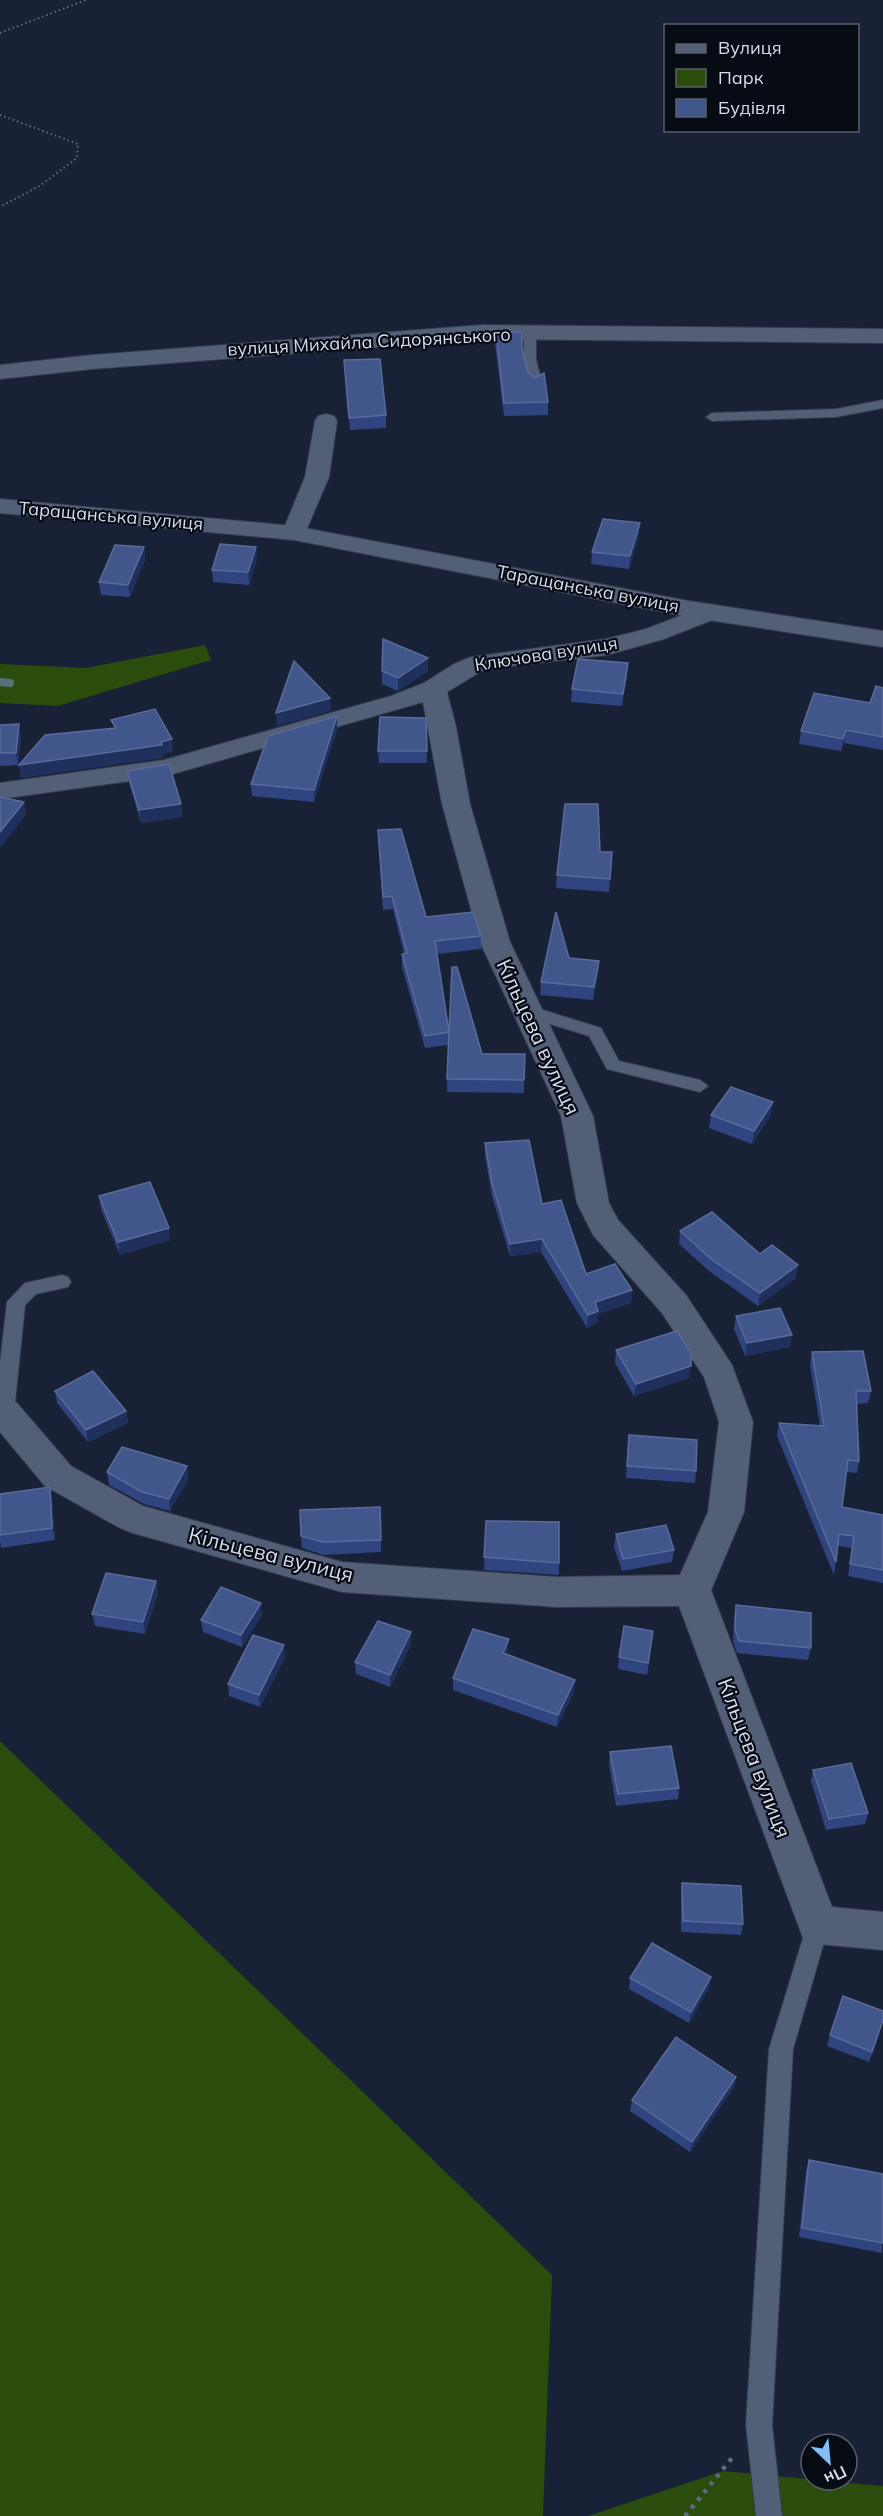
<svg xmlns="http://www.w3.org/2000/svg" width="883" height="2516" font-family="Mulish,sans-serif">
<style>
.green{fill:#2a4c0c}
.lines{fill:none;stroke-linecap:round;stroke-linejoin:round}
.stream{stroke:#557277;stroke-width:8}
.lane-casing{stroke:#363d4f;stroke-width:2}
.street-casing{stroke:#363d4f;stroke-width:2}
.secondary-casing{stroke:#363d4f;stroke-width:2}
.path-far1{stroke:#626a7d;stroke-width:2;stroke-dasharray:1.5 3;stroke-linecap:butt}
.path{stroke:#626a7d;stroke-width:4.5;stroke-dasharray:4 6;stroke-linecap:butt}
.lane{fill:#535e77;fill-rule:evenodd}
.street{fill:#535e77;fill-rule:evenodd}
.secondary{fill:#535e77;fill-rule:evenodd}
.wall{fill:#30457f}
.shaded-wall{fill:#1f305d}
.building{fill:#41568b;stroke:#596b9a;stroke-width:1.5}
.labels{text-anchor:middle;stroke-width:4.5;stroke-linejoin:round;paint-order:stroke}
.far-street-label{font-size:18px;fill:#d6ddec;stroke:#070b14}
.street-label{font-size:21px;fill:#d6ddec;stroke:#070b14}
</style>
<rect width="100%" height="100%" fill="#182136"/>
<g class="green">
<polygon points="205,645 211,660 58,706 0,703 0,664 86,668"/>
<polygon points="0,1741 552,2275 543,2516 0,2516"/>
<polygon points="723,2471 883,2486 883,2516 588,2516"/>
</g>
<g class="lines">
<polyline class="stream" points="0,682 10,683"/>
<g class="lane-casing">
<g id="lane">
<polygon points="530,330 536,334 536,359 542,384 536,388 530,384 524,359 524,334"/>
<polygon points="883,400 883,408 836,417 712,421 706,417 712,413 836,409"/>
<polygon points="530,1006 601,1028 619,1061 700,1080 708,1086 700,1092 607,1069 589,1036 524,1016 522,1012 524,1008"/>
<polygon points="62,1275 68,1277 71,1282 68,1287 36,1294 25,1305 14,1412 11,1417 0,1418 0,1363 7,1302 25,1283"/>
<polygon points="818,1915 826,1918 829,1925 793,2049 772,2425 782,2516 756,2516 746,2425 769,2049 807,1925 810,1918"/>
</g>
</g>
<g class="street-casing">
<g id="street">
<polygon points="482,325 883,329 883,343 482,339 92,369 0,379 0,365 92,355"/>
<polygon points="326,414 334,416 337,421 329,477 303,538 294,540 285,538 282,533 305,477 315,421 318,416"/>
<polygon points="711,604 720,607 724,612 720,617 664,639 607,655 485,669 447,692 456,727 470,804 510,942 593,1116 609,1203 618,1220 686,1295 732,1365 753,1422 744,1512 711,1590 832,1907 883,1912 883,1950 818,1944 803,1938 679,1606 557,1607 342,1592 133,1533 120,1528 45,1486 0,1432 0,1398 16,1402 71,1466 143,1506 342,1562 557,1577 680,1575 708,1512 719,1422 704,1377 662,1313 593,1235 577,1203 561,1116 480,942 442,804 423,702 166,776 0,799 0,783 164,760 391,696 424,683 454,664 471,657 606,639 646,629"/>
</g>
</g>
<g class="secondary-casing">
<polygon id="secondary" points="0,499 294,526 689,601 883,631 883,647 689,617 294,540 0,513"/>
</g>
<g class="path-far1">
<polyline points="0,33 86,0"/>
<polyline points="0,115 78,144 77,158 41,185 0,207"/>
</g>
<polyline class="path" points="685,2516 732,2458"/>
<use href="#lane" class="lane"/>
<use href="#street" class="street"/>
<use href="#secondary" class="secondary"/>
</g>
<g class="wall">
<polygon points="496,332 522,348 528,372 548,402 548,415 504,416 495,344"/>
<polygon points="344,360 386,415 386,428 350,430"/>
<polygon points="639,536 629,569 591,564 592,552"/>
<polygon points="144,547 145,560 130,597 101,595 99,582"/>
<polygon points="257,559 249,585 213,582 212,570"/>
<polygon points="628,663 627,676 622,706 571,702 572,689"/>
<polygon points="382,671 428,671 398,691 382,684"/>
<polygon points="883,688 883,750 844,743 841,751 799,744 801,731 870,703"/>
<polygon points="337,716 337,729 314,802 252,796 251,784"/>
<polygon points="426,718 427,763 379,763 378,751"/>
<polygon points="0,725 21,737 18,765 0,766"/>
<polygon points="127,771 181,804 182,817 141,823 129,783"/>
<polygon points="378,830 426,917 481,936 481,949 437,954 449,1032 524,1080 524,1093 447,1092 448,1045 425,1048 402,967 402,954 404,954 393,909 383,910"/>
<polygon points="600,852 612,852 609,892 556,888 557,875"/>
<polygon points="569,958 599,961 598,974 593,1000 540,995 541,982"/>
<polygon points="711,1115 771,1115 752,1144 709,1128"/>
<polygon points="485,1143 542,1204 586,1274 632,1290 631,1303 598,1314 597,1323 587,1328 541,1252 510,1256 492,1196 485,1156"/>
<polygon points="99,1196 170,1240 120,1255 101,1209"/>
<polygon points="680,1231 796,1278 758,1306 709,1271 679,1244"/>
<polygon points="736,1316 790,1347 745,1356 734,1329"/>
<polygon points="616,1350 689,1378 634,1396 615,1363"/>
<polygon points="812,1352 871,1391 868,1403 857,1404 859,1461 857,1473 846,1472 842,1507 883,1515 883,1583 848,1576 852,1548 838,1546 834,1575 777,1436 779,1423 820,1426 810,1365"/>
<polygon points="55,1391 126,1411 128,1423 88,1442 57,1403"/>
<polygon points="629,1435 696,1471 695,1483 626,1478"/>
<polygon points="187,1466 188,1479 170,1511 144,1504 109,1485 107,1472"/>
<polygon points="50,1487 52,1500 55,1540 1,1548 0,1541 0,1494"/>
<polygon points="380,1507 381,1552 324,1555 302,1548 301,1536"/>
<polygon points="486,1521 559,1563 559,1575 484,1570"/>
<polygon points="616,1534 674,1550 672,1562 622,1571 614,1547"/>
<polygon points="156,1581 158,1593 145,1634 95,1626 92,1614"/>
<polygon points="736,1605 811,1648 808,1660 737,1653 733,1641 734,1617"/>
<polygon points="262,1615 242,1647 203,1632 201,1620"/>
<polygon points="652,1643 647,1675 618,1669 619,1657"/>
<polygon points="411,1644 390,1687 356,1674 355,1662"/>
<polygon points="508,1651 507,1654 574,1692 557,1727 453,1690 453,1678"/>
<polygon points="285,1657 260,1707 229,1696 228,1684"/>
<polygon points="610,1752 679,1788 678,1799 616,1806 609,1764"/>
<polygon points="813,1770 868,1813 865,1824 826,1830 811,1781"/>
<polygon points="682,1883 743,1924 741,1935 681,1932 681,1894"/>
<polygon points="711,1977 709,1988 689,2023 629,1989 630,1978"/>
<polygon points="883,2021 869,2062 827,2046 830,2035"/>
<polygon points="736,2077 734,2087 690,2152 630,2111 632,2100"/>
<polygon points="809,2160 883,2174 882,2253 799,2237 806,2170"/>
</g>
<g class="shaded-wall">
<polygon points="640,523 639,536 629,569 630,556"/>
<polygon points="144,547 145,560 130,597 128,585"/>
<polygon points="256,547 257,559 249,585 248,572"/>
<polygon points="428,658 428,671 398,691 398,678"/>
<polygon points="628,663 627,676 622,706 623,694"/>
<polygon points="330,698 331,711 277,726 276,713"/>
<polygon points="337,716 337,729 314,802 314,790"/>
<polygon points="19,724 21,737 18,765 16,753"/>
<polygon points="846,730 844,743 841,751 843,739"/>
<polygon points="172,739 173,752 163,754 164,758 21,778 19,765"/>
<polygon points="24,802 26,815 0,848 0,832"/>
<polygon points="181,804 182,817 141,823 139,810"/>
<polygon points="599,961 598,974 593,1000 594,987"/>
<polygon points="773,1102 771,1115 752,1144 754,1131"/>
<polygon points="169,1228 170,1240 120,1255 118,1242"/>
<polygon points="542,1239 541,1252 510,1256 510,1244"/>
<polygon points="798,1265 796,1278 758,1306 760,1293"/>
<polygon points="632,1290 631,1303 598,1314 597,1323 587,1328 588,1315 595,1302"/>
<polygon points="792,1335 790,1347 745,1356 747,1343"/>
<polygon points="691,1366 689,1378 634,1396 636,1384"/>
<polygon points="126,1411 128,1423 88,1442 86,1430"/>
<polygon points="187,1466 188,1479 170,1511 169,1499"/>
<polygon points="50,1487 52,1500 55,1540 52,1528"/>
<polygon points="156,1581 158,1593 145,1634 143,1622"/>
<polygon points="261,1603 262,1615 242,1647 241,1635"/>
<polygon points="411,1632 411,1644 390,1687 390,1675"/>
<polygon points="509,1639 508,1651 503,1665 503,1653"/>
<polygon points="284,1645 285,1657 260,1707 259,1695"/>
<polygon points="575,1680 574,1692 557,1727 558,1715"/>
<polygon points="711,1977 709,1988 689,2023 691,2012"/>
<polygon points="736,2077 734,2087 690,2152 692,2142"/>
</g>
<g class="building">
<polygon points="496,332 522,332 522,348 528,372 535,378 544,373 548,402 504,403"/>
<polygon points="380,359 386,415 349,418 344,360"/>
<polygon points="603,519 640,523 630,556 592,552"/>
<polygon points="220,544 256,547 248,572 212,570"/>
<polygon points="115,545 144,547 128,585 99,582"/>
<polygon points="383,639 428,658 398,678 382,671"/>
<polygon points="578,659 628,663 623,694 572,689"/>
<polygon points="294,661 330,698 276,713"/>
<polygon points="876,686 883,688 883,737 846,730 843,739 801,731 814,693 870,703"/>
<polygon points="155,709 172,739 161,742 162,745 19,765 45,735 116,728 111,720"/>
<polygon points="337,716 314,790 251,784 268,736"/>
<polygon points="380,717 426,718 427,751 378,751"/>
<polygon points="19,724 16,753 0,753 0,725"/>
<polygon points="169,764 181,804 139,810 127,771"/>
<polygon points="0,797 24,802 0,832"/>
<polygon points="565,804 598,804 600,852 612,852 610,879 557,875"/>
<polygon points="401,829 426,917 473,912 481,936 435,941 449,1032 452,967 457,967 482,1054 525,1054 524,1080 447,1079 449,1032 425,1036 402,954 407,953 392,896 383,897 378,830"/>
<polygon points="556,912 569,958 599,961 594,987 541,982"/>
<polygon points="731,1087 773,1102 754,1131 711,1115"/>
<polygon points="529,1140 542,1204 561,1200 586,1274 615,1264 632,1290 595,1302 598,1311 588,1315 542,1239 510,1244 492,1183 485,1143"/>
<polygon points="150,1182 169,1228 118,1242 99,1196"/>
<polygon points="712,1212 760,1254 772,1245 798,1265 760,1293 711,1259 680,1231"/>
<polygon points="780,1308 792,1335 747,1343 736,1316"/>
<polygon points="677,1331 691,1353 691,1366 636,1384 616,1350"/>
<polygon points="863,1351 871,1391 856,1391 859,1461 848,1460 842,1507 883,1515 883,1570 850,1564 854,1536 839,1534 836,1562 779,1423 824,1426 812,1352"/>
<polygon points="93,1371 126,1411 86,1430 55,1391"/>
<polygon points="629,1435 697,1440 696,1471 627,1466"/>
<polygon points="122,1447 187,1466 169,1499 142,1492 107,1472"/>
<polygon points="50,1487 52,1528 0,1535 0,1494"/>
<polygon points="380,1507 381,1540 323,1542 301,1536 300,1510"/>
<polygon points="486,1521 559,1522 559,1563 484,1557"/>
<polygon points="666,1525 674,1550 623,1559 616,1534"/>
<polygon points="106,1573 156,1581 143,1622 92,1614"/>
<polygon points="221,1587 261,1603 241,1635 201,1620"/>
<polygon points="736,1605 811,1613 811,1648 739,1641 735,1629"/>
<polygon points="378,1621 411,1632 390,1675 355,1662"/>
<polygon points="624,1626 653,1631 648,1663 619,1657"/>
<polygon points="473,1629 509,1639 503,1653 575,1680 558,1715 453,1678"/>
<polygon points="253,1635 284,1645 259,1695 228,1684"/>
<polygon points="671,1746 679,1788 618,1794 610,1752"/>
<polygon points="851,1763 868,1813 829,1819 813,1770"/>
<polygon points="682,1883 741,1886 743,1924 683,1921"/>
<polygon points="652,1943 711,1977 691,2012 630,1978"/>
<polygon points="843,1996 883,2011 883,2020 872,2052 830,2035"/>
<polygon points="676,2037 736,2077 692,2142 632,2100"/>
<polygon points="809,2160 883,2174 883,2243 802,2228"/>
</g>
<g class="labels">
<g class="far-street-label">
<text transform="translate(369 342) rotate(-3)" y="6">вулиця Михайла Сидорянського</text>
<text transform="translate(111 516) rotate(5)" y="6">Таращанська вулиця</text>
<text transform="translate(588 589) rotate(11)" y="6">Таращанська вулиця</text>
<text transform="translate(546 654) rotate(-9)" y="6">Ключова вулиця</text>
</g>
<g class="street-label">
<text transform="translate(538 1037) rotate(65)" y="7">Кільцева вулиця</text>
<text transform="translate(271 1555) rotate(14)" y="7">Кільцева вулиця</text>
<text transform="translate(754 1758) rotate(69)" y="7">Кільцева вулиця</text>
</g>
</g>
<rect x="664" y="24" width="195" height="108" fill="#070b14" stroke="#5a5f6a" stroke-width="1.5"/>
<rect x="676" y="44" width="30" height="9" fill="#535e77" stroke="#5a5f6a" stroke-width="1.5"/>
<text x="718" y="54" font-size="18" fill="#d6ddec">Вулиця</text>
<rect x="676" y="69" width="30" height="18" fill="#2a4c0c" stroke="#5a5f6a" stroke-width="1.5"/>
<text x="718" y="84" font-size="18" fill="#d6ddec">Парк</text>
<rect x="676" y="99" width="30" height="18" fill="#41568b" stroke="#5a5f6a" stroke-width="1.5"/>
<text x="718" y="114" font-size="18" fill="#d6ddec">Будівля</text>
<g transform="translate(829 2462) rotate(154)"><circle r="28" fill="#070b14" stroke="#5a5f6a" stroke-width="1.5"/>
<path d="M0-4.5L10 22L0 15L-10 22Z" fill="#82bcfa"/>
<text y="-9" font-size="16" font-weight="bold" text-anchor="middle" fill="#d6ddec">Пн</text>
</g>
</svg>
